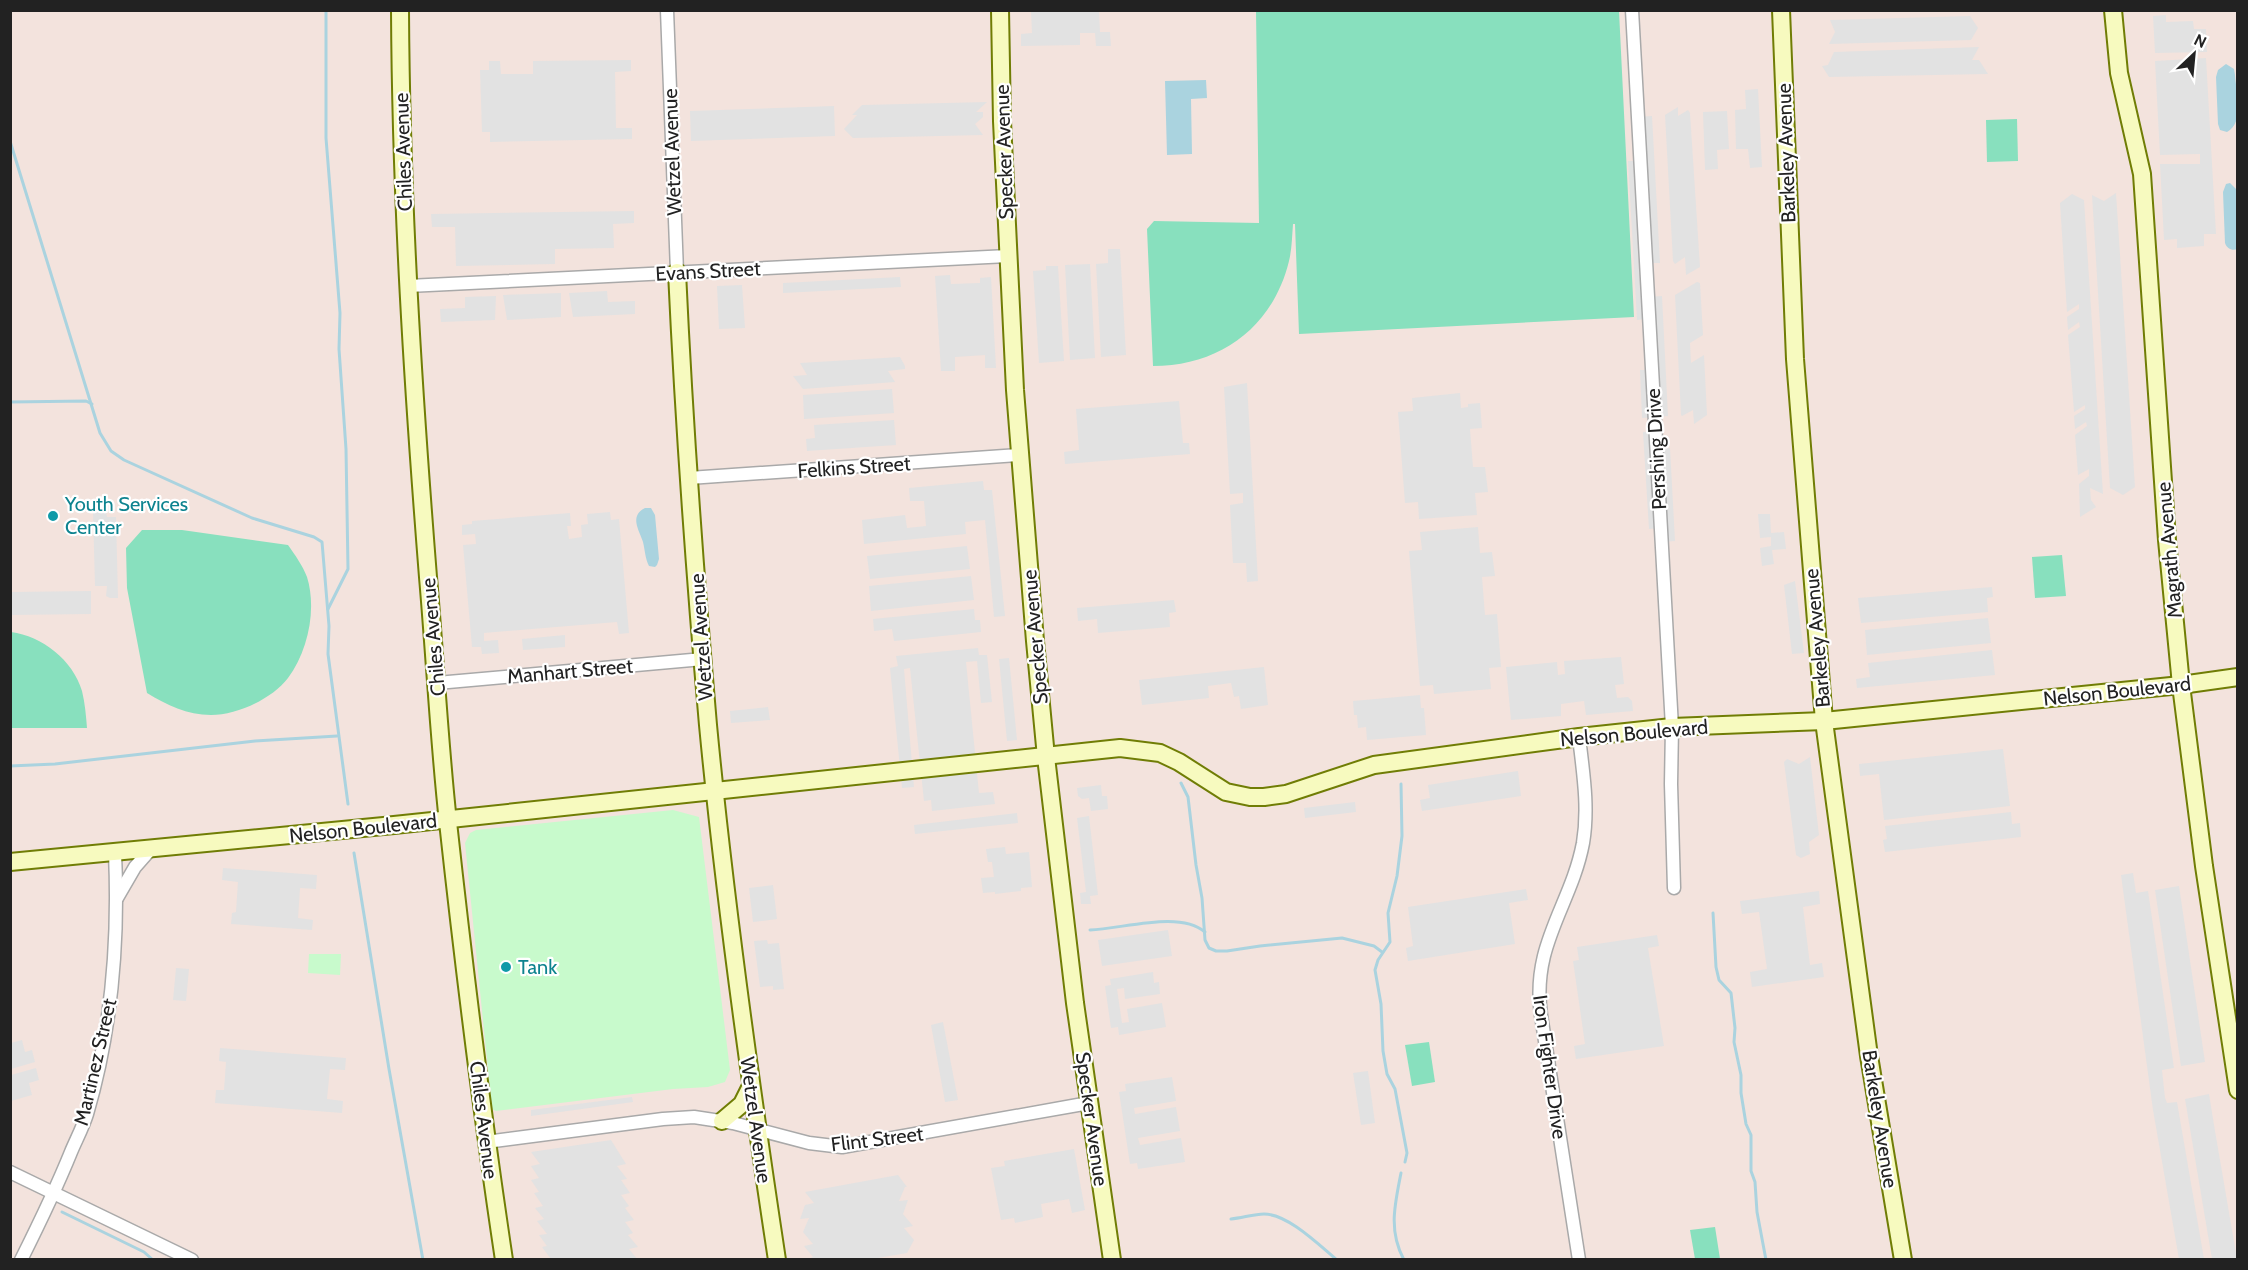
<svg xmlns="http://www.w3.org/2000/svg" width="2248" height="1270" font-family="Cabin,sans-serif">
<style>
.military{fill:#f3e3dd}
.park{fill:#c8facc}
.pitch{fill:#88e0be}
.parking{fill:#e2e2e2}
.water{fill:#aad3df}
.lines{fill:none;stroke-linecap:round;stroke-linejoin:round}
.stream{stroke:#aad3df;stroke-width:3}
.street-casing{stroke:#a9a9a9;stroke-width:15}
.secondary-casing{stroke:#707d05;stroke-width:20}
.street{stroke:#fff;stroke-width:12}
.secondary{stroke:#f7fabf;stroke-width:16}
.culture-dot{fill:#0f9aa8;stroke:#fff;stroke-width:2}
.labels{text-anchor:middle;stroke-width:4.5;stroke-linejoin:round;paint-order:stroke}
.street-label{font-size:20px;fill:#222;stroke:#fff}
.culture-label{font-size:20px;fill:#0d838f;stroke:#fff;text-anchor:start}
</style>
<rect width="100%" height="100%" fill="#f2efe9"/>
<rect class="military" x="11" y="11" width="2226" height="1248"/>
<g class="park">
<polygon points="673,810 699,817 730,1070 725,1082 708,1087 673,1089 496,1111 492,1109 465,843 470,833 476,830"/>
<polygon points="309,954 341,954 340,975 308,973"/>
</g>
<g class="pitch">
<path d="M1256,11H1619L1634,317L1299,334L1295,224H1293C1292,236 1292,249 1289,261C1273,327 1220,366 1153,366L1147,229L1154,221L1259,223Z"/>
<polygon points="2017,119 2018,161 1987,162 1986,120"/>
<path d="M142,530H182L288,545C295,555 303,566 307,577C317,609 308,651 288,678C272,699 237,715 211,715C187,715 167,705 147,693L127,588L126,548Z"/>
<polygon points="2062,555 2066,596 2035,598 2032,557"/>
<path d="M11,632C42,636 73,660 82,691C85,703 86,716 87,728H11Z"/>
<polygon points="1429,1042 1435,1082 1412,1086 1405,1045"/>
<polygon points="1715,1227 1720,1259 1695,1259 1690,1230"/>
</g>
<g class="parking">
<polygon points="1031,11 1099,11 1100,32 1110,32 1111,46 1096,46 1095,33 1080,33 1080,45 1021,46 1021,34 1032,33"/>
<polygon points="2166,15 2166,22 2193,21 2194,29 2206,29 2207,52 2155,53 2153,16"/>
<polygon points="1970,16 1978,28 1971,40 1829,44 1835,32 1830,20"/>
<polygon points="1979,47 1972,60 1979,60 1988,74 1829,77 1822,66 1828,65 1834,52"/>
<polygon points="2206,58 2216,234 2204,234 2204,246 2177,248 2177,239 2164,240 2160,164 2200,164 2200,154 2160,155 2155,61"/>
<polygon points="631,60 631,71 615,72 616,128 632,128 632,139 490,142 490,132 482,132 480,70 489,70 489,61 500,61 501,74 533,74 533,61"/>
<polygon points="1758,89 1762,167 1750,168 1748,149 1736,149 1735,110 1746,109 1745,90"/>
<polygon points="987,102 976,112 983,112 983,117 975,124 983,135 853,138 844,129 857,115 852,115 862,105"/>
<polygon points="834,106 835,136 691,141 690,111"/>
<polygon points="1678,107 1678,116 1688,110 1690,113 1700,267 1686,275 1685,257 1675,264 1673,261 1665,115"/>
<polygon points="1727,111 1729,149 1717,150 1718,169 1705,170 1703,112"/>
<polygon points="1652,116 1660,263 1646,263 1648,297 1662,296 1668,416 1642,418 1640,370 1647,370 1645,319 1637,320 1628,161 1639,161 1637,117"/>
<polygon points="2116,193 2135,487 2123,495 2110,488 2092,195 2104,201"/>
<polygon points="2072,194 2084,200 2103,494 2090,488 2091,500 2096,507 2080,517 2079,484 2089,476 2089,469 2078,475 2075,435 2087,426 2086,422 2075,429 2074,416 2085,409 2085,405 2074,412 2068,335 2080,327 2079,322 2068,330 2067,317 2079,309 2079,304 2067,312 2060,203"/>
<polygon points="634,211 634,223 613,224 614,248 555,249 555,264 456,266 455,227 432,227 431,214"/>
<polygon points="1108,249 1120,249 1126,355 1101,357 1096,264 1108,263"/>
<polygon points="1090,264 1095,358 1070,360 1065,265"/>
<polygon points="1046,266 1058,266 1064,361 1039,363 1033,271 1046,270"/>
<polygon points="950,275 951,284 980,283 980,278 991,277 996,368 985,368 985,355 955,357 955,371 941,371 935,276"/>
<polygon points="900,277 901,287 783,293 783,283"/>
<polygon points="1697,282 1700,283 1703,335 1690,343 1691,363 1704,355 1707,415 1694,424 1693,410 1682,416 1681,415 1675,295"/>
<polygon points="742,285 745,328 719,329 717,286"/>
<polygon points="607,291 608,302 635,301 635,314 573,317 569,293"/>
<polygon points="561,293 561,317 507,320 503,295"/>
<polygon points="496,296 495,320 441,322 440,309 465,308 465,297"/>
<polygon points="900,357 905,366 905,369 888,371 895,382 803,389 793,376 807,375 800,363"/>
<polygon points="1247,383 1258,581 1247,582 1246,563 1233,563 1230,505 1243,503 1243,493 1230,494 1224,387"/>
<polygon points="892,389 894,413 804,419 803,395"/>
<polygon points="1460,393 1461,408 1468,407 1468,404 1480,403 1482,428 1470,429 1473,467 1485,467 1488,492 1475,493 1477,515 1419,519 1418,502 1405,503 1398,412 1413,411 1412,398"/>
<polygon points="1179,401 1183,443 1189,443 1190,454 1065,464 1064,452 1079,450 1076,409"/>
<polygon points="894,420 896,445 807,451 806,439 815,438 814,425"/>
<polygon points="1655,431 1656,449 1670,448 1675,541 1662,542 1661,528 1649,529 1643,432"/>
<polygon points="983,481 984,490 992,490 1005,616 994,617 985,520 965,522 966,534 864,544 862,520 905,515 907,528 926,526 924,501 910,501 909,488"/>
<polygon points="93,512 106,512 107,517 116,517 118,598 110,598 106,596 107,586 95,586"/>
<polygon points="610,512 611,520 619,519 629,633 619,634 617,622 484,633 484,641 498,640 499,653 482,654 481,647 472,647 463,545 476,544 475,534 462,535 462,525 472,524 472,521 570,513 571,526 567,526 569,539 582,537 581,525 588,524 587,514"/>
<polygon points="1758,514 1770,514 1771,533 1784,532 1786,549 1772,550 1774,564 1762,566 1760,548 1771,546 1771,537 1760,538"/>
<polygon points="1478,527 1480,553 1492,552 1495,576 1482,577 1485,615 1497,614 1501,667 1489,668 1491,689 1434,694 1433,685 1420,686 1409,551 1422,550 1420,532"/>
<polygon points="967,546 970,569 870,579 867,556"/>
<polygon points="971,576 974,600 871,611 869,586"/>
<polygon points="1795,581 1804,653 1792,654 1784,585"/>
<polygon points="1992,587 1993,597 1987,598 1988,612 1861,623 1858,598"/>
<polygon points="91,591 91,614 11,615 11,592"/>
<polygon points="1174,600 1176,612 1169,613 1170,627 1098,633 1097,619 1078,621 1077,608"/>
<polygon points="974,609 975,620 980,620 981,632 894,641 892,629 874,631 873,619"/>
<polygon points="1988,618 1991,643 1867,655 1865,630"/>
<polygon points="565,635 565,647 523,650 522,639"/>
<polygon points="978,648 979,655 987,655 992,702 981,703 977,661 966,662 979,793 993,792 995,804 932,811 931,800 924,801 910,668 904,669 914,787 902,788 890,668 898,666 896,656"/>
<polygon points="1992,650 1995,675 1857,688 1856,679 1870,677 1868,663"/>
<polygon points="1621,657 1624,684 1615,685 1617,698 1628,697 1632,701 1633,711 1586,715 1584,701 1561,704 1561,716 1511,720 1506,667 1557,662 1558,675 1565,674 1564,661"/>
<polygon points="1009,658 1017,740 1007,741 999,659"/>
<polygon points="1264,667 1268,705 1241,709 1239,696 1234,697 1231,683 1208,686 1209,698 1142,705 1139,680"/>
<polygon points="1420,695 1421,708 1424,708 1426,735 1367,740 1366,727 1358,728 1357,715 1354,715 1353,701"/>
<polygon points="768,707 770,720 731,723 730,711"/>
<polygon points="2003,749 2010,806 1884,820 1879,774 1860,776 1859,764"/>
<polygon points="1810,757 1819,835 1809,842 1810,854 1801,858 1796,855 1784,762 1787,759 1799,764"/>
<polygon points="1518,771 1521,796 1422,811 1420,800 1430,798 1428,785"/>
<polygon points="1101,785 1102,796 1107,796 1108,809 1091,811 1089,798 1082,799 1078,796 1077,788"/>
<polygon points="1355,802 1356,812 1305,818 1304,808"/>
<polygon points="2011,812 2012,824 2020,823 2021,837 1885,852 1883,840 1887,839 1885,826"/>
<polygon points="1017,813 1018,823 915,834 914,825"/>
<polygon points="1089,816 1098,895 1090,896 1091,904 1081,904 1080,893 1086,892 1077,818"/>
<polygon points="1005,847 1006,854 1029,852 1032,887 1021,888 1021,891 995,894 995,892 983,893 981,878 994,877 992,862 988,862 986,849"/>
<polygon points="223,868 317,875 316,889 300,888 298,918 313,920 312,930 231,924 232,913 236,912 238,882 222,880"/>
<polygon points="2133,873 2136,893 2148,891 2174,1068 2162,1070 2165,1098 2167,1103 2177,1102 2204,1259 2179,1259 2153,1110 2121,875"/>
<polygon points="773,885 777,919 753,922 749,888"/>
<polygon points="2179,886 2205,1062 2181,1066 2155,890"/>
<polygon points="1526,889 1528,900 1509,903 1515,944 1408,961 1406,948 1413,946 1408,907"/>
<polygon points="1819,891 1820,904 1803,907 1810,965 1822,963 1824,977 1752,987 1750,972 1767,969 1759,912 1742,914 1740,901"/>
<polygon points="1168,930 1172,956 1102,966 1098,940"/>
<polygon points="1657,935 1659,946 1648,948 1664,1046 1576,1059 1574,1046 1585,1044 1573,961 1579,960 1577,947"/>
<polygon points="767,940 768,944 779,943 784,989 773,990 773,986 760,987 754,941"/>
<polygon points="176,968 189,969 186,1001 173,1000"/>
<polygon points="1153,972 1154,983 1159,982 1160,994 1125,999 1124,988 1117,989 1122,1023 1129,1022 1127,1009 1162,1003 1166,1027 1119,1035 1118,1027 1111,1028 1105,986 1111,985 1110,979"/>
<polygon points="943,1022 958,1100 945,1102 931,1025"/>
<polygon points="22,1040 25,1052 32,1050 35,1062 11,1069 11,1043"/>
<polygon points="220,1048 346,1058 345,1070 330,1069 327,1099 343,1101 342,1113 215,1103 216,1090 224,1090 226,1062 219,1061"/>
<polygon points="36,1068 39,1080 29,1083 32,1095 11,1101 11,1075"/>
<polygon points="1368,1071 1375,1123 1361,1125 1353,1073"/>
<polygon points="1172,1077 1176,1101 1134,1108 1135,1114 1176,1107 1180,1131 1138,1138 1140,1145 1181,1138 1185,1162 1138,1169 1137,1163 1130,1164 1119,1092 1126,1091 1125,1084"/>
<polygon points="2209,1094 2215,1131 2237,1259 2212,1259 2185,1099"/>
<polygon points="632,1097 633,1102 531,1116 531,1110"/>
<polygon points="611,1140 626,1164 617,1166 627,1179 621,1180 630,1193 621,1195 629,1206 625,1208 634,1220 625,1222 633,1233 628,1235 638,1247 629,1249 637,1259 551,1259 542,1247 547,1246 539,1235 547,1234 537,1221 544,1219 535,1208 543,1206 534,1193 539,1192 531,1180 539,1178 531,1166 540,1164 531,1152"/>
<polygon points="1074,1149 1085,1210 1072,1213 1069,1199 1041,1204 1043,1217 1015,1223 1014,1218 1001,1220 991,1168 1005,1166 1004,1161"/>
<polygon points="898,1175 907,1187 905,1187 899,1201 908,1200 903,1214 913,1226 904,1228 914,1240 907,1253 872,1259 808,1259 813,1257 804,1246 813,1244 803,1232 809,1218 800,1219 805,1205 814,1203 805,1192"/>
</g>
<g class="water">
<path d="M2226,64L2234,69L2235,75C2236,91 2245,123 2227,132L2220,130L2218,124L2216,77L2218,70Z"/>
<polygon points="1206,80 1207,98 1191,99 1192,154 1167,155 1165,81"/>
<path d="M2230,183L2237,190L2238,249C2232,251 2227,249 2225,243L2223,192L2226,184Z"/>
<path d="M645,508H651L655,515L659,559L657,565L655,567L649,566C645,558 645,550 643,542C639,530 629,516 645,508Z"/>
</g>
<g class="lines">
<g class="stream">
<polyline points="326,10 326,138 340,313 339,349 346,449 348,569 328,609"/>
<polyline points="10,141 100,433 111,451 124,460 252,518 314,537 322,542 329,626 328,654 348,804"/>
<polyline points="10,402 86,401 92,404"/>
<polyline points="10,766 55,764 255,741 337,736"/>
<polyline points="1181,783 1188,797 1196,865 1202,898 1205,940 1209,948 1216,951 1227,951 1260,946 1342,938 1374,946 1382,952"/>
<polyline points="1401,784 1402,836 1397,876 1388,913 1390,942 1378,960 1375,970 1381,1004 1383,1051 1387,1074 1395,1089 1407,1153 1405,1162"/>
<polyline points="354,853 389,1069 423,1260"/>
<polyline points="1713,913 1716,967 1719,980 1731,993 1735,1028 1734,1042 1741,1075 1741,1093 1746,1124 1751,1135 1751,1171 1755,1182 1757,1212 1766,1260"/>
<path d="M1090,930C1123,929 1179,910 1205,932"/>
<path d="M1401,1173C1395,1204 1388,1230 1404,1260"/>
<polyline points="62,1212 144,1252 153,1260"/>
<path d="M1231,1219C1242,1218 1254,1214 1264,1214C1288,1214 1319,1245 1337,1260"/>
</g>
<g class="street-casing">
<g id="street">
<polyline points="667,10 677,272"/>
<polyline points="1632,10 1672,727 1671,784 1674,888"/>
<polyline points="408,286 1008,256"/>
<polyline points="689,478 1019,455"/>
<polyline points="437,683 703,659"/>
<polyline points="117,898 135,867 150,850"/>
<polyline points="486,1142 663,1119 694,1117 733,1123 809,1143 842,1147 1089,1103"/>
<polyline points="10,1172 192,1260"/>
<path d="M21,1260C39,1224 56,1189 71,1152C76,1140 83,1127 87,1114C112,1029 119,942 115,853"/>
<path d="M1579,1260L1541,1015C1531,944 1571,906 1583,843C1589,807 1583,772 1579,737"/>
</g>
</g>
<g class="secondary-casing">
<g id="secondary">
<path d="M400,10C401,200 413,388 428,577C435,658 439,740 448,822C464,968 482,1114 504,1260"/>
<polyline points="1000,10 1002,121 1015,390 1035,641 1046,757 1075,1003 1112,1260"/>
<polyline points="1781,10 1795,359 1824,721 1869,1056 1903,1260"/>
<polyline points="2113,10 2119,73 2142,174 2167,540 2181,685 2204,866 2238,1090"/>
<path d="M677,272C684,423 695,575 708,725C725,904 750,1082 777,1260"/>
<polyline points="10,862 394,825 1120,748 1160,753 1179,762 1226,792 1250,797 1264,797 1286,794 1374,765 1579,737 1672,727 1824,721 2181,685 2238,677"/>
<polyline points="722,1121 742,1104 751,1086"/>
</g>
</g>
<use href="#street" class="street"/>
<use href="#secondary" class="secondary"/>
</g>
<g class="culture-dot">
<circle cx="53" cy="516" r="6"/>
<circle cx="506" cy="967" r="6"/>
</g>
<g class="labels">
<g class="street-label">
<text transform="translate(403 152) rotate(-92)" y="7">Chiles Avenue</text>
<text transform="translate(672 152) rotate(-92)" y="7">Wetzel Avenue</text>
<text transform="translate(1004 152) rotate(-92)" y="7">Specker Avenue</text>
<text transform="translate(1786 153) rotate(-92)" y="7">Barkeley Avenue</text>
<text transform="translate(708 271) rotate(-3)" y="7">Evans Street</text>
<text transform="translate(1656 449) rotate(-93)" y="7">Pershing Drive</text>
<text transform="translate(854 467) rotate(-4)" y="7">Felkins Street</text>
<text transform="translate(2169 550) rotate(-95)" y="7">Magrath Avenue</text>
<text transform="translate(433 637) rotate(-95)" y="7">Chiles Avenue</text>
<text transform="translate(701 637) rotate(-94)" y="7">Wetzel Avenue</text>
<text transform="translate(1035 637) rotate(-95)" y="7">Specker Avenue</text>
<text transform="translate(1817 638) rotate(-95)" y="7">Barkeley Avenue</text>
<text transform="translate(570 671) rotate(-5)" y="7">Manhart Street</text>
<text transform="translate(2117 691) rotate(-6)" y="7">Nelson Boulevard</text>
<text transform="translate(1634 733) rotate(-5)" y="7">Nelson Boulevard</text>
<text transform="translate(363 828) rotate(-6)" y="7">Nelson Boulevard</text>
<text transform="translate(95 1062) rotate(-77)" y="7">Martinez Street</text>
<text transform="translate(1550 1067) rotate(82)" y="7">Iron Fighter Drive</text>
<text transform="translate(1092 1119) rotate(82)" y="7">Specker Avenue</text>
<text transform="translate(1880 1119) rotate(81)" y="7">Barkeley Avenue</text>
<text transform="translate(484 1120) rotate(83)" y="7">Chiles Avenue</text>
<text transform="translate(756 1120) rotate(82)" y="7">Wetzel Avenue</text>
<text transform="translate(877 1139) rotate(-7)" y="7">Flint Street</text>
</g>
<g class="culture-label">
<text x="65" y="511">Youth Services<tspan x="65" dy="23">Center</tspan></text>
<text x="518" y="974">Tank</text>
</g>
</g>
<rect width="2248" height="1270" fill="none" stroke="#222222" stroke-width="24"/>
<g transform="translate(2194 54) rotate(26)" stroke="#ffffff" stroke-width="4.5" paint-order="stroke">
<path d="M0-4.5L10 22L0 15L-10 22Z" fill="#222222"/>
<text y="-9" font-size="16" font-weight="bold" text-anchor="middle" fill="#222222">N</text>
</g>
</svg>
